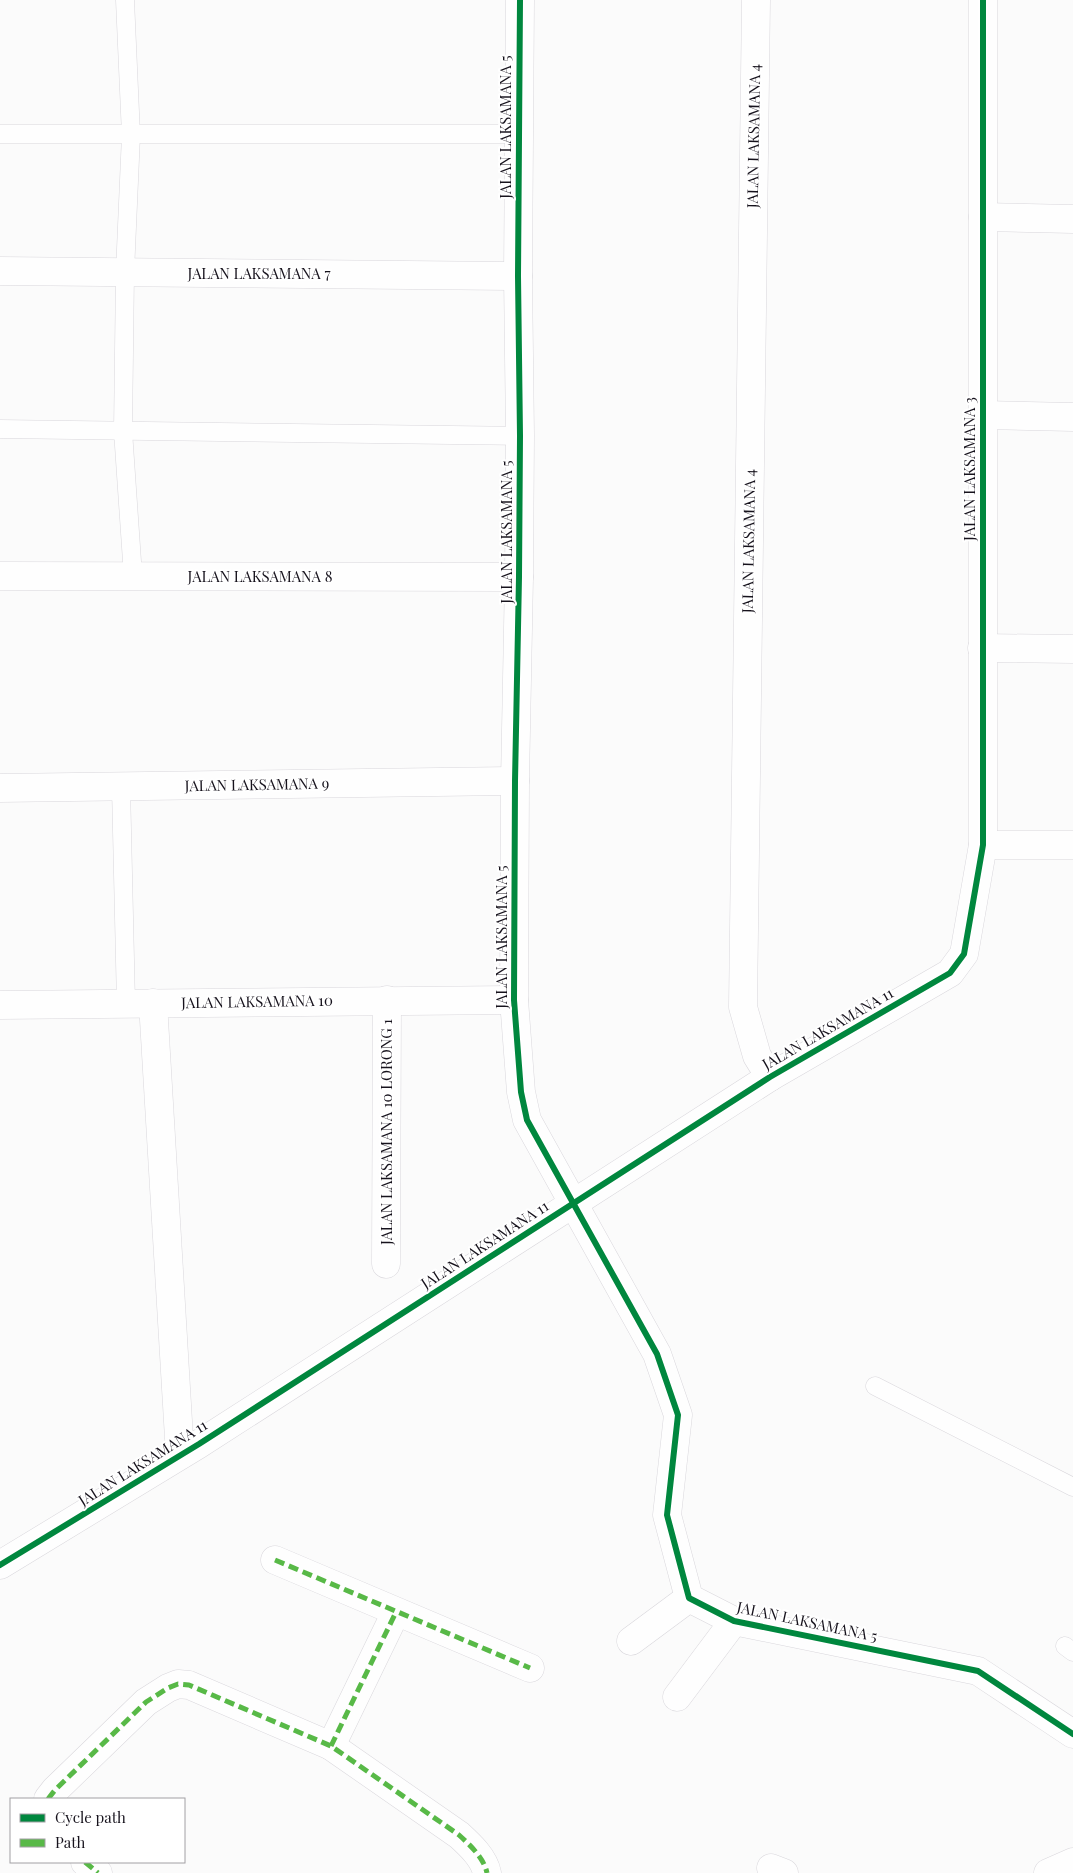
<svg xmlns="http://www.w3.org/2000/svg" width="1073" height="1873" font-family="'Playfair Display',serif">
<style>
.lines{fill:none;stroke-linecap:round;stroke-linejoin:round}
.service-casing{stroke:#d9d7dc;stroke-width:19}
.minor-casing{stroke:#d9d7dc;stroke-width:29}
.service{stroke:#fefefe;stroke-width:18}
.minor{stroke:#fefefe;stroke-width:28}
.quiet{stroke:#58b947;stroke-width:5;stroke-dasharray:10 5;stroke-linecap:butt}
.cycleway-casing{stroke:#fff;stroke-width:9}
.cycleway{stroke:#00873e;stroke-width:6}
.labels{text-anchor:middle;stroke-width:4;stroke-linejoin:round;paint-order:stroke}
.street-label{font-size:15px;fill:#16121c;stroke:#fff}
</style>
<rect width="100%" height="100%" fill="#fbfbfb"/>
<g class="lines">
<g class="service-casing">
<g id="service">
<polyline points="125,0 131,135 125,272 123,431 133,576"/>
<polyline points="0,134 519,134"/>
<polyline points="0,429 520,436"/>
<polyline points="121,787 126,1004"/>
<polyline points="875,1386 1073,1487"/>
<polyline points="1065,1646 1073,1652"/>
</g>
</g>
<g class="minor-casing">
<g id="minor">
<polyline points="520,0 518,276 520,436 519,577 515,781 514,1000 521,1092 527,1120 657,1354 678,1415 667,1515 689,1598 734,1621 978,1671 1073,1734"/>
<polyline points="756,0 743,1007 757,1056 770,1077"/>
<polyline points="983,217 1073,219"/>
<polyline points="0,271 518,276"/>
<polyline points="983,415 1073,417"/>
<polyline points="0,576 519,577"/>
<polyline points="982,648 1073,649"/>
<polyline points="0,788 515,781"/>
<polyline points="983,845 1073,845"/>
<polyline points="153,1003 180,1455"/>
<polyline points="0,1005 514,1000"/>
<polyline points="386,1264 387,1000"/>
<polyline points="275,1560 530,1668"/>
<polyline points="0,1565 199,1444 770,1077 950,973 964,954 983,845 983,0"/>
<polyline points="631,1641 689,1598"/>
<polyline points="677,1697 734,1621"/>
<polyline points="331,1746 396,1612"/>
<path d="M48,1799L55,1790L146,1702L168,1688L178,1684L189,1685L331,1746L459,1835C470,1845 484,1858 487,1873"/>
<polyline points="85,1862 98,1873"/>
<polyline points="771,1868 784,1873"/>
<polyline points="1048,1873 1073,1862"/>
</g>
</g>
<use href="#service" class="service"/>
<use href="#minor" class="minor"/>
<g class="quiet">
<polyline points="275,1560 530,1668"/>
<polyline points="331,1746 396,1612"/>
<path d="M48,1799L55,1790L146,1702L168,1688L178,1684L189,1685L331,1746L459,1835C470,1845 484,1858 487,1873"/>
<polyline points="85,1862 98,1873"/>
</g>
<g class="cycleway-casing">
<g id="cycleway">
<polyline points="520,0 518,276 520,436 519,577 515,781 514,1000 521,1092 527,1120 657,1354 678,1415 667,1515 689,1598 734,1621 978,1671 1073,1734"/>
<polyline points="0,1565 199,1444 770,1077 950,973 964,954 983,845 983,0"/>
</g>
</g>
<use href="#cycleway" class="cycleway"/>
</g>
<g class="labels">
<g class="street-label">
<text transform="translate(506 127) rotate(-90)" y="5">JALAN LAKSAMANA 5</text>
<text transform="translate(754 136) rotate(-89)" y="5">JALAN LAKSAMANA 4</text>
<text x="259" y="279">JALAN LAKSAMANA 7</text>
<text transform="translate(970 469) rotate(-90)" y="5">JALAN LAKSAMANA 3</text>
<text transform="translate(507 532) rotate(-90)" y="5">JALAN LAKSAMANA 5</text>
<text transform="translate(749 541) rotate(-89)" y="5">JALAN LAKSAMANA 4</text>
<text x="260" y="582">JALAN LAKSAMANA 8</text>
<text transform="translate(257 785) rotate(-1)" y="5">JALAN LAKSAMANA 9</text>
<text transform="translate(502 937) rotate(-90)" y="5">JALAN LAKSAMANA 5</text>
<text transform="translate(257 1002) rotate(-1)" y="5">JALAN LAKSAMANA 10</text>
<text transform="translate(828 1029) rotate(-30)" y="5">JALAN LAKSAMANA 11</text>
<text transform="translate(387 1132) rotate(-90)" y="5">JALAN LAKSAMANA 10 LORONG 1</text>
<text transform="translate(485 1245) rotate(-33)" y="5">JALAN LAKSAMANA 11</text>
<text transform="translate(143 1463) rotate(-32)" y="5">JALAN LAKSAMANA 11</text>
<text transform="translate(807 1622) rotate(12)" y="5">JALAN LAKSAMANA 5</text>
</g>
</g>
<rect x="10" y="1798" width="175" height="65" fill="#ffffff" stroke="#a2a0a4"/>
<rect x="20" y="1814" width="25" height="8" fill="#00873e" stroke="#a2a0a4"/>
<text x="55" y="1823" font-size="15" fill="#16121c">Cycle path</text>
<rect x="20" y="1839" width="25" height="8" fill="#58b947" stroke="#a2a0a4"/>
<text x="55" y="1848" font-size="15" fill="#16121c">Path</text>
</svg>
